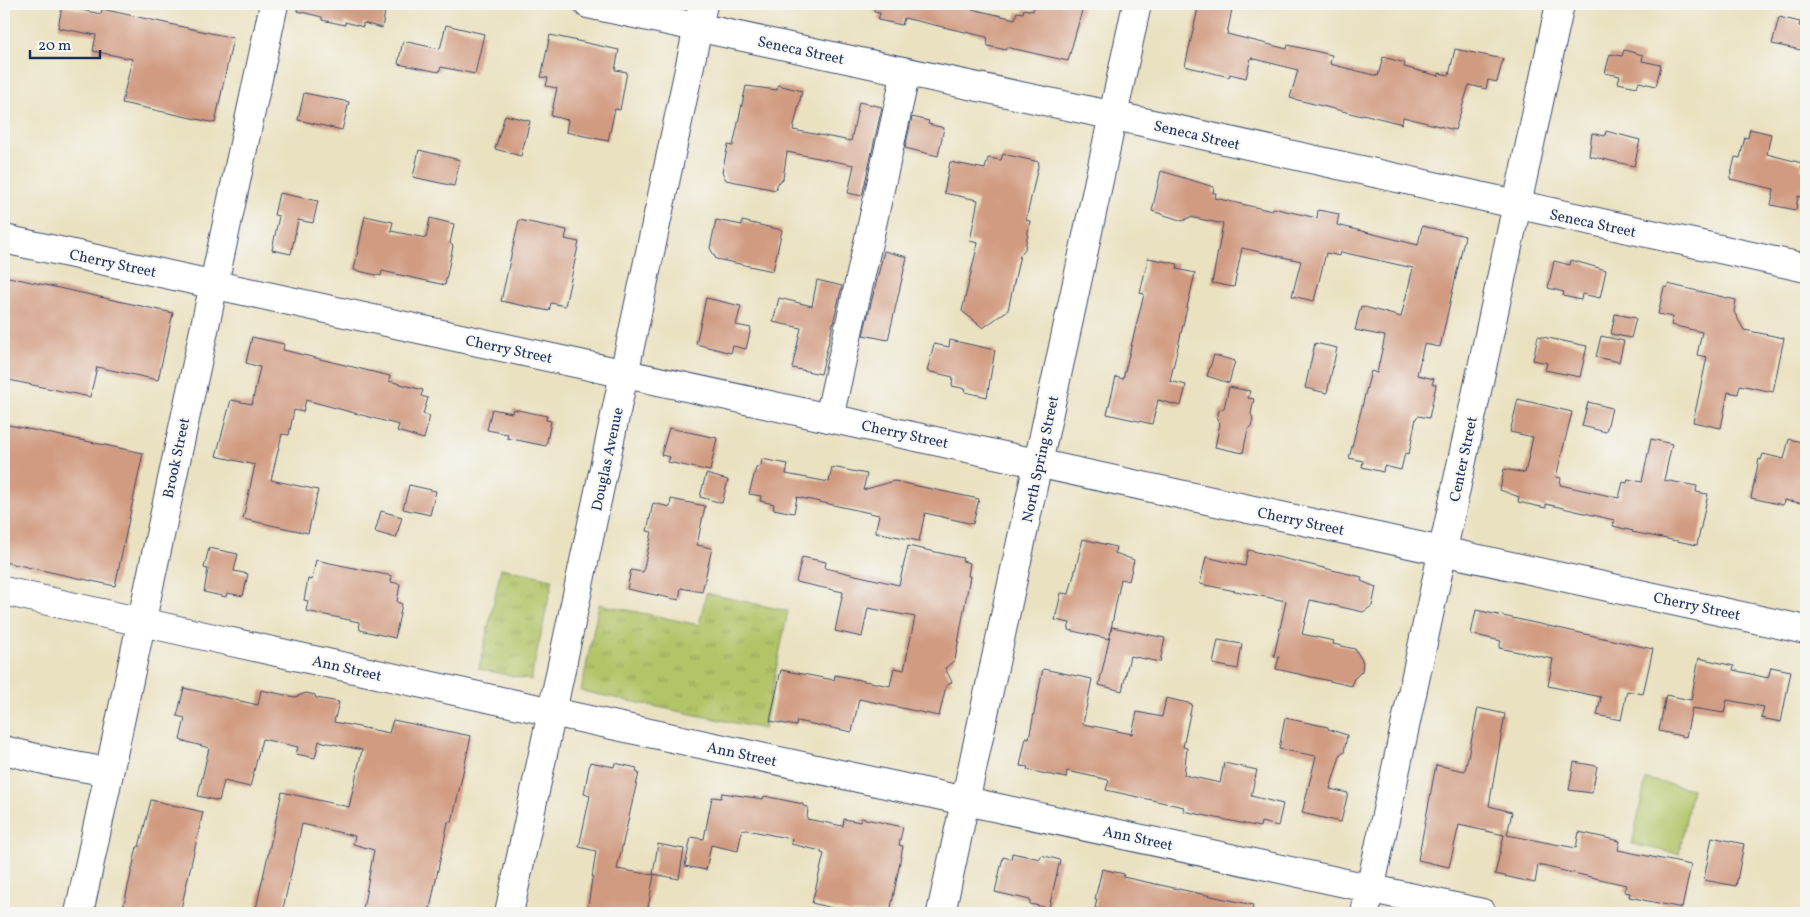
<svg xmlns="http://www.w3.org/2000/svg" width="1810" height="917" font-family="Vollkorn,serif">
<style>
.grass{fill:url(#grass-tufts);stroke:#667a62}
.pitch{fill:#b2c467;stroke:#667a62}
.building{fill:#d19b81}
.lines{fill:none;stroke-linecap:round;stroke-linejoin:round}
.minor-casing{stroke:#3a4a6d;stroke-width:30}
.minor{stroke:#fff;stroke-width:28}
.labels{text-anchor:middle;stroke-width:4;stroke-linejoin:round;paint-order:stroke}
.street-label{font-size:15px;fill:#1b2f5e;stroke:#f6f6f2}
</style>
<defs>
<pattern id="grass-tufts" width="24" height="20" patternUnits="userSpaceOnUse" patternTransform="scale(1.25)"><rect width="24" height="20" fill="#b2c467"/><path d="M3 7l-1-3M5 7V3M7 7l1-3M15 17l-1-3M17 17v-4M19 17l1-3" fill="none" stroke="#90a058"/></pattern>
</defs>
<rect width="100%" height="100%" fill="#f6f6f2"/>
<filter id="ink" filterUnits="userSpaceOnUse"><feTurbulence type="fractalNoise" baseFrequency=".02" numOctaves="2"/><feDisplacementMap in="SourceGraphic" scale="10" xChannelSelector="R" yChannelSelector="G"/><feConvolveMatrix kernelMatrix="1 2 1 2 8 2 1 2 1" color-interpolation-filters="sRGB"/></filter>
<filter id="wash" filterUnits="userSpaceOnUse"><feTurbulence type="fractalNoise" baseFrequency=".0096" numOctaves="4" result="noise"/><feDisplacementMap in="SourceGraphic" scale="20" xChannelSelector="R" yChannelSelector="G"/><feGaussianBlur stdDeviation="1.12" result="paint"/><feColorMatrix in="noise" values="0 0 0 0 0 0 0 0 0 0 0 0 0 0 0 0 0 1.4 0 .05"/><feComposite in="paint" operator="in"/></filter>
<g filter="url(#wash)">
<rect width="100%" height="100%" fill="#eae1c0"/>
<g class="grass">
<polygon points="501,568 553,579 531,680 479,669"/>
<polygon points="706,593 788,611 764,729 581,691 599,604 699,625"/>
</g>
<polygon class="pitch" points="1646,779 1692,789 1679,854 1632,844"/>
<g id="blocks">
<g class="building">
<polygon points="298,4 373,4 386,7 382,28 363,23 363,27 345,22 345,25 322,20 322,17 297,11"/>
<polygon points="875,4 968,4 967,8 1015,19 1017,12 1023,13 1024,9 1033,11 1035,4 1081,4 1080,7 1083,7 1068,61 1006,47 1006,50 988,46 987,37 904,18 902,25 878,20 880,13 874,12"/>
<polygon points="1199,4 1233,4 1227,34 1287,49 1288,45 1332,55 1330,64 1378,76 1383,57 1405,63 1404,67 1439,76 1439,73 1449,75 1455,49 1503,59 1497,82 1488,80 1486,89 1469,85 1455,130 1403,117 1402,124 1363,114 1362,116 1290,98 1298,70 1251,58 1246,78 1230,74 1229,77 1185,66"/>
<polygon points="62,6 101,14 102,9 233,38 215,123 122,103 132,59 93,51 96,35 58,28"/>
<polygon points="1779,17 1800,22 1799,26 1806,28 1806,51 1772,44"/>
<polygon points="446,25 484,34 475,74 441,67 439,72 398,64 403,41 440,49"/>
<polygon points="550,35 619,50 615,70 627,72 620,110 615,109 608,141 566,132 568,120 551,116 557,88 546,86 548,78 541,77"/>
<polygon points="1624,50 1643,55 1642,61 1661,65 1656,86 1639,82 1637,87 1618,83 1620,76 1605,73 1610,54 1622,56"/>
<polygon points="778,85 802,91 793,130 851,141 859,102 882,107 862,196 848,193 854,165 787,152 783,179 777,184 776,190 726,180 722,172 728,145 733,146 746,86 777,90"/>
<polygon points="304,93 349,102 342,130 298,120"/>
<polygon points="505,115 530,121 521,156 495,149"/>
<polygon points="912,117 929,121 928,124 944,128 938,156 905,148"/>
<polygon points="1750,129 1771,134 1767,154 1802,163 1801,169 1806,170 1806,198 1798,196 1796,210 1771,205 1774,189 1730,179 1735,157 1740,158 1745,137 1748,138"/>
<polygon points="1606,131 1640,140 1634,166 1589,156 1592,133 1605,136"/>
<polygon points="419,150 460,160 454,186 413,177"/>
<polygon points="1003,154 1039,162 1026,220 1030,221 1025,249 1020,255 1008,310 983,328 962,311 978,243 970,241 978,200 944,193 950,162 985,169 988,158 1001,160"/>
<polygon points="1161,171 1214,187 1213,193 1216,193 1215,198 1272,211 1273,208 1317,218 1318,210 1339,214 1337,225 1418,245 1422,226 1465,236 1440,347 1424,344 1417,375 1434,379 1432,384 1436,385 1429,418 1418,416 1416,418 1409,454 1405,453 1401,470 1384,466 1383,472 1362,467 1363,461 1349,458 1371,371 1377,373 1385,336 1355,330 1361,306 1401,317 1413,268 1341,252 1340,256 1326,253 1314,301 1292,296 1301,261 1242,248 1234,287 1212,283 1223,224 1190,217 1183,221 1152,211"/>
<polygon points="279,193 318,201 313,223 298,220 291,254 272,250 279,216 274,215"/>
<polygon points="365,216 393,222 391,231 426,238 430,218 454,224 450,243 453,246 445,285 382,271 381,276 354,270"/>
<polygon points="519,220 567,230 565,239 579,242 565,306 551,303 549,311 501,301"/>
<polygon points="716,220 742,225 742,221 782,230 773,271 716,259 710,248"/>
<polygon points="884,251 907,257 888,340 863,335"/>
<polygon points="1148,258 1178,264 1177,269 1195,273 1170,381 1186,385 1181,406 1158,400 1152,424 1107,414 1116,377 1123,379 1144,294 1140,293"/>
<polygon points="1571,260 1606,270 1600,298 1582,294 1581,300 1563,296 1564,292 1548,288 1554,261 1570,265"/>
<polygon points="4,276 173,313 158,380 97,367 90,397 4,379"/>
<polygon points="817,280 842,286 821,374 792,368 801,328 773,322 779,298 812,306"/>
<polygon points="1668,284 1736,300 1734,312 1744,330 1784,338 1773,392 1740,385 1738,394 1728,392 1721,428 1693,422 1707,357 1697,355 1702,332 1671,325 1673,317 1658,314 1664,287 1667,288"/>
<polygon points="706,298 741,306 736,325 751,328 746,349 733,346 731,353 696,344"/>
<polygon points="1615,314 1636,318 1631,338 1611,334"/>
<polygon points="1538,336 1587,346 1580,377 1545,370 1547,363 1533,360"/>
<polygon points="1601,336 1624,341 1619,362 1596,357"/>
<polygon points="252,337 284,344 283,350 390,376 389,381 423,390 421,396 428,398 423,414 430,416 424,439 397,431 399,425 306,400 303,412 294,410 289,435 282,434 271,480 318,490 308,533 243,519 255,465 216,456 231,400 252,404 260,367 246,363"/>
<polygon points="950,340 995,350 987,397 965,392 966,389 952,386 953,377 927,371 934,344 949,347"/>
<polygon points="1315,343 1337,348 1327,393 1305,388"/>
<polygon points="1214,355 1235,361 1229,383 1207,376"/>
<polygon points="1229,387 1250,391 1248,398 1254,399 1251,414 1253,418 1251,427 1248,429 1243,453 1215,447 1220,423 1217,419 1219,410 1224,408"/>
<polygon points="1518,399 1572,412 1556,477 1561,478 1560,485 1619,498 1623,482 1627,483 1628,479 1642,482 1651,439 1672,444 1664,480 1697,486 1696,492 1708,494 1697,545 1632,532 1633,531 1613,526 1614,520 1546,504 1546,508 1518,502 1519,497 1500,490 1504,469 1525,473 1533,437 1510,432"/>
<polygon points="1588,402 1612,408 1606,432 1582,426"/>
<polygon points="492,409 512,413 513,409 547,416 546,420 551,421 546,446 507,438 508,434 487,430"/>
<polygon points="4,424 143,453 115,586 4,562"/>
<polygon points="669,428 717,438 710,471 668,462 670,457 661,455"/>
<polygon points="1789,439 1806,443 1806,504 1784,500 1783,505 1751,498 1759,459 1761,460 1763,454 1784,459"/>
<polygon points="762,459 788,464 786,474 829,482 832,467 867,474 863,490 894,481 979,499 973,524 925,513 919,541 875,532 879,515 797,497 794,513 773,509 774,504 760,501 761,496 749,494 756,468 761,466"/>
<polygon points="706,474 728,480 722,503 700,497"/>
<polygon points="409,485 436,491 430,515 403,509"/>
<polygon points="671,499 705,506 697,545 712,548 702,592 681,588 679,600 627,589 631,570 643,572 652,532 647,531 653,503 670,507"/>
<polygon points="381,511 402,517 396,538 375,532"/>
<polygon points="1083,539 1116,547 1115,553 1134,560 1129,581 1121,579 1109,639 1068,630 1070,623 1055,620 1061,593 1069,594"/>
<polygon points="908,546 963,558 962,561 970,563 968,576 970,576 955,660 945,668 952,682 946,686 939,716 859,699 852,732 797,721 796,726 770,721 781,670 834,680 835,675 890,686 894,668 904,670 915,617 868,608 862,637 835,631 843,592 796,582 802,557 826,562 825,568 899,585"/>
<polygon points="209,548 238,554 234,571 248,574 243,596 227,593 226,597 204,592 208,569 204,568"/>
<polygon points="1248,550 1362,577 1361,581 1376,587 1372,606 1363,612 1310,600 1302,634 1334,641 1333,644 1355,649 1363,662 1362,671 1353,680 1352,686 1276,669 1279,657 1274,656 1286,601 1200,584 1206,557 1245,566"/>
<polygon points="316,560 392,576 391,582 400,584 397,602 402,604 395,638 360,630 359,622 306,611 308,601 304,600 308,579 312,580"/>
<polygon points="1476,610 1653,649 1643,694 1627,691 1621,720 1597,715 1601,697 1548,686 1553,659 1499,648 1501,641 1471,634"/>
<polygon points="1112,627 1165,638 1160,662 1130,656 1122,691 1099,685"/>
<polygon points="1218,640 1242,644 1238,669 1213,664"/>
<polygon points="1699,658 1734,666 1733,670 1768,678 1771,667 1791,671 1781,722 1761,718 1764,707 1727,700 1724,713 1692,708 1686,737 1659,731 1666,695 1691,700"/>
<polygon points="1043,669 1092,679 1083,724 1132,734 1137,712 1162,717 1166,698 1192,704 1183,747 1187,748 1184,775 1220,783 1224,763 1257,770 1251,796 1283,804 1278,826 1261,822 1260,827 1183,811 1184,807 1106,790 1109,780 1067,771 1066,778 1027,770 1028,767 1020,766 1026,737 1029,738"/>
<polygon points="184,688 258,705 261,690 295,697 306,693 315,695 316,698 339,702 334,722 389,733 393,720 471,736 452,822 448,822 429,913 384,913 363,909 374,850 353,844 355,836 302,824 282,913 255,913 282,792 349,807 362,750 319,741 315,758 296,754 298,747 262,739 250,787 224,781 219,801 198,796 209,748 180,740 185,718 177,716"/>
<polygon points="1478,708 1505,714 1489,806 1512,812 1507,835 1576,848 1579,832 1620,841 1618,850 1691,865 1682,908 1629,897 1630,893 1624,892 1626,885 1538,865 1535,883 1495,874 1504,835 1459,825 1449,867 1418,860 1436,765 1465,771"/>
<polygon points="1285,718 1328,727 1328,729 1347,735 1344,753 1341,753 1330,789 1348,793 1341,822 1302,813 1316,756 1279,749"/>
<polygon points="590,762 614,767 615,763 637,768 636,772 639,773 617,869 654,875 647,913 587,913 596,851 579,847 590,796 584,794"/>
<polygon points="1574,762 1597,766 1592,793 1569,790"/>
<polygon points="722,793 763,799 764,796 803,804 803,806 808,807 807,819 843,826 844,819 860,822 861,818 903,827 899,845 903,846 890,913 851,913 812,903 824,854 821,853 821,851 791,844 792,839 742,829 738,851 711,845 706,870 685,866 691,837 704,839 712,797 721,798"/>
<polygon points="151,800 203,812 180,913 122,913 137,847 139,847"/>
<polygon points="1712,837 1744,844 1736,886 1704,880"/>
<polygon points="658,844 684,849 679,879 653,874"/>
<polygon points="1012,853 1040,859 1041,855 1060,860 1049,908 1030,904 1030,900 995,892 1003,857 1011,859"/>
<polygon points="1102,869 1124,874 1123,877 1253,905 1252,913 1115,913 1095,908 1097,899 1095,899"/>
</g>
</g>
</g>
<g filter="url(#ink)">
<use href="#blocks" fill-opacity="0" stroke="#3a4a6d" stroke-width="1"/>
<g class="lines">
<g class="minor-casing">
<g id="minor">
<polyline points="588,4 1143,122 1806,268"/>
<polyline points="4,239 1806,630"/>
<polyline points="829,418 906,72"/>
<path d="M4,591C495,703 989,804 1482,913"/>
<polyline points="4,750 52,762 109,772"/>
<polyline points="79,913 274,4"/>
<polyline points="509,913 703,4"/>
<polyline points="941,913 1137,4"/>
<polyline points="1365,913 1560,4"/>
</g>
</g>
<use href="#minor" class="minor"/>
</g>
</g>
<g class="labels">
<g class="street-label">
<text transform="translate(801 50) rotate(12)" y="5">Seneca Street</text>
<text transform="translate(1197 135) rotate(13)" y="5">Seneca Street</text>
<text transform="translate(1593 223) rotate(12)" y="5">Seneca Street</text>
<text transform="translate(113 263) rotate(12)" y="5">Cherry Street</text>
<text transform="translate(509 349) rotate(12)" y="5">Cherry Street</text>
<text transform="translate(905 434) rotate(12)" y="5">Cherry Street</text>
<text transform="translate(176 458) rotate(-78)" y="5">Brook Street</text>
<text transform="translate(607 459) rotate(-78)" y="5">Douglas Avenue</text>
<text transform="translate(1040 459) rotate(-78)" y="5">North Spring Street</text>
<text transform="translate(1463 459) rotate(-78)" y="5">Center Street</text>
<text transform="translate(1301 521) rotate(12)" y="5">Cherry Street</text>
<text transform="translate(1697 606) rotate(12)" y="5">Cherry Street</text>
<text transform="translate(347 668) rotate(13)" y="5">Ann Street</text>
<text transform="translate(742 754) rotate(12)" y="5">Ann Street</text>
<text transform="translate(1138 838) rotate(12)" y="5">Ann Street</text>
</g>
</g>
<rect width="1810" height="917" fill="none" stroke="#f6f6f2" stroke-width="20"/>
<path d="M30 50v8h70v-8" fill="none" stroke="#1b2f5e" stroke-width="2.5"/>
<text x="38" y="50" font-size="15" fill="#1b2f5e" stroke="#f6f6f2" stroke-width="4" paint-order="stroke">20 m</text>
</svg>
